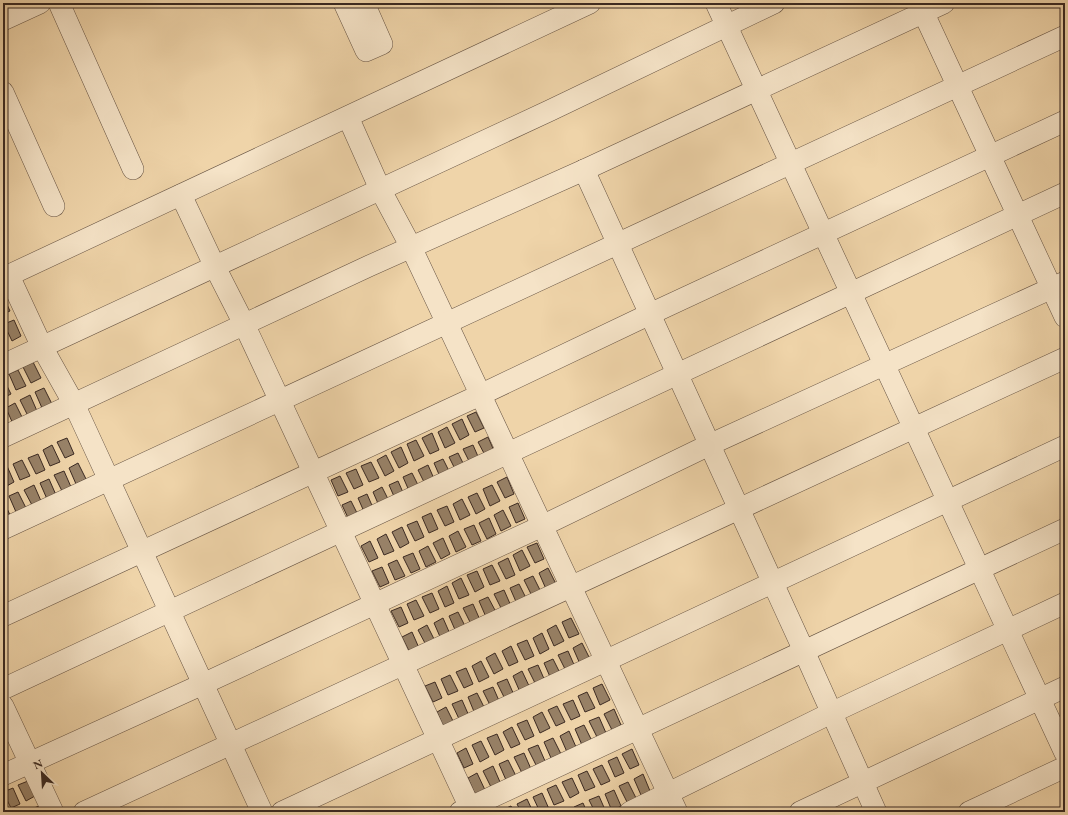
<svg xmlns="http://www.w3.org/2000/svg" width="1068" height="815" font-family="'EB Garamond',serif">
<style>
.building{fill:#988268;stroke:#3a2922}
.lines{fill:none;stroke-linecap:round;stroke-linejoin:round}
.street-casing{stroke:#675444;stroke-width:22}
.street{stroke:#f5e3c7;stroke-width:21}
</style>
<rect width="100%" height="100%" fill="#efd4a9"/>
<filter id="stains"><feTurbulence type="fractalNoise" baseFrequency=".005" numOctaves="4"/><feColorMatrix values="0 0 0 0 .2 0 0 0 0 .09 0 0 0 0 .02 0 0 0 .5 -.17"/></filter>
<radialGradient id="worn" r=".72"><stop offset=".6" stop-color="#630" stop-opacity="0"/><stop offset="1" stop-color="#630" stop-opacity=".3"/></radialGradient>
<g class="building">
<polygon points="3,296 10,311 3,314"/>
<polygon points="14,320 21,336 12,341 4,324"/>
<polygon points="33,362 41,378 31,383 23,367"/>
<polygon points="18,370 26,386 16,390 9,374"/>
<polygon points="3,378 11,394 3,398"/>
<polygon points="44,388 52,404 42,408 35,392"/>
<polygon points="30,395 37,411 28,416 20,400"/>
<polygon points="15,403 23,419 13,424 6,408"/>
<polygon points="476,412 484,428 475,432 467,416"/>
<polygon points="462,419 469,435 460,440 452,424"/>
<polygon points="447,427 455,443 445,448 438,432"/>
<polygon points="432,433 439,450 430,454 422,438"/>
<polygon points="488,437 495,453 486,457 478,442"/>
<polygon points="67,438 74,454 65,458 57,442"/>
<polygon points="416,440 424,456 414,461 407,444"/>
<polygon points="52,445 60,462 50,466 43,450"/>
<polygon points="473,445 480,461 471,465 463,449"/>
<polygon points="401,447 408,463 399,468 391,452"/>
<polygon points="458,453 466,469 457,473 449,457"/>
<polygon points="38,454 45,470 36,474 28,458"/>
<polygon points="386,455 394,471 385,476 377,460"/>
<polygon points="443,459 451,475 441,479 434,463"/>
<polygon points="22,460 30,476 20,480 13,464"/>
<polygon points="371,462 379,478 369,482 361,466"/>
<polygon points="78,463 86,479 76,484 69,468"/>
<polygon points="428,465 435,481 426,486 418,470"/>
<polygon points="7,466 14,482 5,487 3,482 3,468"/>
<polygon points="356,469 363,485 354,489 346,473"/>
<polygon points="64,471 71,487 62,491 54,475"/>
<polygon points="412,473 420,489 410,493 403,477"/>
<polygon points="340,476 348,492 338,496 331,480"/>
<polygon points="507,477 514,494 505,498 497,482"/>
<polygon points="49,479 56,495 47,499 40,483"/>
<polygon points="398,481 405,497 396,501 389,485"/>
<polygon points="34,485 41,501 32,505 24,490"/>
<polygon points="492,485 500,501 490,506 483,489"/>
<polygon points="382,487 390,503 380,508 373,492"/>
<polygon points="18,492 26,508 16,512 9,496"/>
<polygon points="477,493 485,509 476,514 468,497"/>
<polygon points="367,494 374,510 365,514 358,498"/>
<polygon points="462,499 470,515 460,520 453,504"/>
<polygon points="3,500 10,515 3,518"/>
<polygon points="351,501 359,517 350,522 342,505"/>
<polygon points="518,503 525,519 516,523 509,507"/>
<polygon points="447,506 454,522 445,526 437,510"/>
<polygon points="503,510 511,526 501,531 494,515"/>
<polygon points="431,513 438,529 429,533 422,517"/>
<polygon points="489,518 496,534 487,539 479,523"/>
<polygon points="417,521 424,537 415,541 407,525"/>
<polygon points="474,525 481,541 472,545 464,529"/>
<polygon points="402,527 409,543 400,548 392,532"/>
<polygon points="458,531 466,547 456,552 449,536"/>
<polygon points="386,534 394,551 384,555 377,539"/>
<polygon points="443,538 450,554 441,559 433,543"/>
<polygon points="370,541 378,558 369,562 361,546"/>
<polygon points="537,543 544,559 535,563 527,547"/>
<polygon points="428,546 436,562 426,567 419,551"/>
<polygon points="522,550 530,566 520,571 513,555"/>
<polygon points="413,553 420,569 411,573 403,557"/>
<polygon points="508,558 515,575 506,579 498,563"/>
<polygon points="397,560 405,576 395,580 388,564"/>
<polygon points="492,565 500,581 490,585 483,569"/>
<polygon points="382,567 389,583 380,587 372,571"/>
<polygon points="548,568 556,584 546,589 539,573"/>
<polygon points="477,571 484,587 475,592 467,575"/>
<polygon points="533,576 541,592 532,596 524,580"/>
<polygon points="461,578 469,595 459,599 452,583"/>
<polygon points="519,584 527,600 517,604 510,588"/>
<polygon points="447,586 454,603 445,607 438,591"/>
<polygon points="504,590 511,606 502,610 494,594"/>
<polygon points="432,593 439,609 430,613 422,597"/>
<polygon points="488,597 496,612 486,617 479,601"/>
<polygon points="416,600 424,616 414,620 407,604"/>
<polygon points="473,604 480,620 471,624 463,608"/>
<polygon points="401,607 408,623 399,627 391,611"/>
<polygon points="458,612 466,628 456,632 449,616"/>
<polygon points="443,618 450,634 441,639 434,623"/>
<polygon points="571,618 579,634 569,638 562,622"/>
<polygon points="427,625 435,641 426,645 418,630"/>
<polygon points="556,625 564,641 554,646 547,630"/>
<polygon points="412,632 419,648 410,653 402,637"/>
<polygon points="542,633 549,649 540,654 533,638"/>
<polygon points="527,640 534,656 525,660 517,644"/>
<polygon points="582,643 590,659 580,664 573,648"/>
<polygon points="511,646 518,662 509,666 502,651"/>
<polygon points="568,651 575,667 566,671 558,655"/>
<polygon points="495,653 503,669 494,674 486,658"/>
<polygon points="553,659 561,675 551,679 544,663"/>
<polygon points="481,661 489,677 479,682 472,666"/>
<polygon points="538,665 545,681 536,685 528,669"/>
<polygon points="466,668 473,684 464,688 456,672"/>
<polygon points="522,671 530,688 520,692 513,676"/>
<polygon points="450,675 458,691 448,695 441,679"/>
<polygon points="507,679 514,695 505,699 497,683"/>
<polygon points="435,682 442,698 433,702 425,686"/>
<polygon points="602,684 610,700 600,705 593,688"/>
<polygon points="493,687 500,703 491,707 483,691"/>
<polygon points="587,692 595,708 585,712 578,696"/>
<polygon points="477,693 485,709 475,714 468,697"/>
<polygon points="462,700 469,716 460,721 452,704"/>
<polygon points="573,700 580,716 571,720 563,704"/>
<polygon points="557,706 565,722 556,726 548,710"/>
<polygon points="446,707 454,723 444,728 437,712"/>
<polygon points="614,709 621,725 612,730 604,714"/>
<polygon points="542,712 550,728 540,733 533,717"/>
<polygon points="599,717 606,733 597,737 589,721"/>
<polygon points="527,720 534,736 525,740 517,724"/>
<polygon points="584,725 592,741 582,745 575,729"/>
<polygon points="512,727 520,744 511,748 503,732"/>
<polygon points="569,731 576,747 567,752 560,736"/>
<polygon points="497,734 504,750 495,755 487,738"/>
<polygon points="553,738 561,754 551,758 544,742"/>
<polygon points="481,741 489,757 480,762 472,745"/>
<polygon points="538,745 545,761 536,765 528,749"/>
<polygon points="466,748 473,764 464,768 457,753"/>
<polygon points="632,749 639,765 630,769 622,754"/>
<polygon points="524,753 531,769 522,773 514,757"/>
<polygon points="617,757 624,773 615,777 608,761"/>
<polygon points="508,760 516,776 506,780 499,764"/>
<polygon points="602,765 610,781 601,785 593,769"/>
<polygon points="493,766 500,782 491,787 483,771"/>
<polygon points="587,771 595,787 585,791 578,775"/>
<polygon points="477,773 485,790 475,794 468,778"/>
<polygon points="643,774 650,791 641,795 634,779"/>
<polygon points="572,778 579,793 570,798 562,782"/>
<polygon points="28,781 35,796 26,801 18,785"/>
<polygon points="628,782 636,798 627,802 619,786"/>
<polygon points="556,785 564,801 554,805 547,789"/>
<polygon points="13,788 20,804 11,808 3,792"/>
<polygon points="614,790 621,806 612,811 605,794"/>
<polygon points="542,793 549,809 540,812 533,797"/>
<polygon points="599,796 606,812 595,812 589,800"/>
<polygon points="527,799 533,812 521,812 517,804"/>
<polygon points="583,803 587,812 576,812 574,807"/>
<polygon points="39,806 42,812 30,812 29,810"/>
<polygon points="511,806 514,812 503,812 502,810"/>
</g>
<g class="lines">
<g class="street-casing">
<g id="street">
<polyline points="59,3 133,169"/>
<polyline points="344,3 366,51 382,44 364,3"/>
<polyline points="716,3 1065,753"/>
<polyline points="919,3 1065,317"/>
<polyline points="3,20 40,3"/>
<polyline points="3,92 54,206"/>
<polyline points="348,117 380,189 411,247 677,812"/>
<polyline points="584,170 804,651 876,812"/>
<polyline points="181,195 215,267 244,324 472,812"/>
<polyline points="9,276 42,347 74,404 262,812"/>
<polyline points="3,278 590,3"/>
<polyline points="3,365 551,110 774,3"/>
<polyline points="3,437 369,266 584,170 944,3"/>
<polyline points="3,529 1065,36"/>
<polyline points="3,616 480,395 650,314 1065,121"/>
<polyline points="3,689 1065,193"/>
<polyline points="3,706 53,812"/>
<polyline points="3,775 203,684 542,526 709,445 1065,282"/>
<polyline points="84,812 1065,358"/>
<polyline points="282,812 1065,446"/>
<polyline points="460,812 1065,529"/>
<polyline points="630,812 831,713 1065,603"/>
<polyline points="800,812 1065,687"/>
<polyline points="969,812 1065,767"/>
</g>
</g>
<use href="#street" class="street"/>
</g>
<rect width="1068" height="815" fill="none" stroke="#efd4a9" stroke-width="16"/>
<rect x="4" y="4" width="1060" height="807" fill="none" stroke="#3a2922" stroke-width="2"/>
<rect x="8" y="8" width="1052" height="799" fill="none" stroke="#3a2922"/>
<g transform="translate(42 773) rotate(335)" stroke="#f5e3c7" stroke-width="3" paint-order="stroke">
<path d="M0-3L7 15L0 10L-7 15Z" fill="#3a2922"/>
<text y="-6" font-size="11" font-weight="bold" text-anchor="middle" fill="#3a2922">N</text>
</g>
<rect width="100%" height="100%" filter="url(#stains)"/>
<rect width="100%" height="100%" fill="url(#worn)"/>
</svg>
